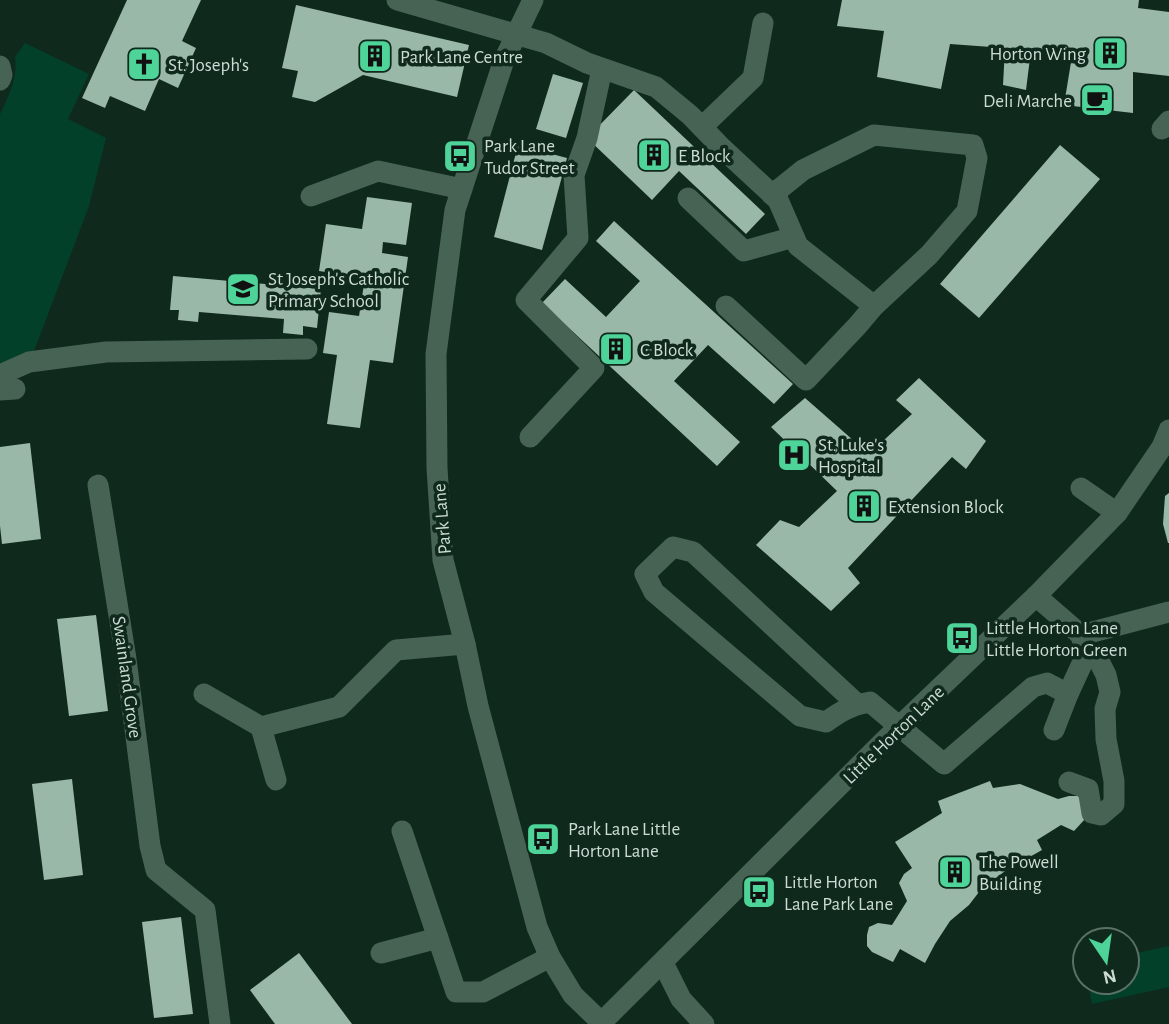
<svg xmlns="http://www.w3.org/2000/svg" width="1169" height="1024" font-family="'Alegreya Sans',sans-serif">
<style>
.green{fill:#034029}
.building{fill:#9ab8a7}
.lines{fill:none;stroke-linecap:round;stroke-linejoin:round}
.minor{stroke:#476354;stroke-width:21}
.labels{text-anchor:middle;stroke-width:7;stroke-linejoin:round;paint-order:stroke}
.poi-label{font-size:19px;fill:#ccdcd3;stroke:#0f291d;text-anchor:start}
.street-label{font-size:19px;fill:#ccdcd3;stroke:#0f291d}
</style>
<rect width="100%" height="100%" fill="#0f291d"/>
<g class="green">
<path d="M25,43L89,74L68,119L106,138L89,206L28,367L0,371V114C9,95 18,78 15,57Z"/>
<polygon points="1169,946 1169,987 1092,1004 1088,982 1127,982 1127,955"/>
</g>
<g class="building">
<polygon points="127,0 201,0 182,41 196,48 178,88 159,79 145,111 110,96 105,108 82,98"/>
<polygon points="842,0 1139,0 1138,8 1169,12 1169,76 1133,72 1133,113 1064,105 1072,56 1031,50 1026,90 1003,85 1005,48 950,44 941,89 877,77 884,31 837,26"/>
<polygon points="296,5 469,45 457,97 363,75 315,102 292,97 298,71 282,68"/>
<polygon points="553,74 583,83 566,138 536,129"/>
<polygon points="634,90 765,214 746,234 679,171 652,200 587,138"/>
<polygon points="518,145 567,158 542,250 494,237"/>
<polygon points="1060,145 1100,179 979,318 940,284"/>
<polygon points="367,197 412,203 406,245 383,242 382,253 408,257 393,363 370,360 360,428 327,424 337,355 323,353 329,312 359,316 365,278 319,271 326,224 362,229"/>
<polygon points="614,221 793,384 774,404 708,345 674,381 740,442 717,466 542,303 565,279 606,317 640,281 596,241"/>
<polygon points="173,276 321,289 317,328 303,326 303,335 283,333 284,319 199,312 198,322 178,320 179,310 170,310"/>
<polygon points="919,378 986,441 966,469 952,457 848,568 860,583 831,611 756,545 780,520 799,527 837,491 771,427 805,398 869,454 912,414 896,400"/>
<polygon points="30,443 41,539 2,544 0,526 0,447"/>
<polygon points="1169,493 1169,543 1168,543 1163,524 1165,496"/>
<polygon points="96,615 108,711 69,716 57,619"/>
<polygon points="72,779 83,875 44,880 32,784"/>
<polygon points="990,781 993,788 1020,784 1058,799 1069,796 1078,796 1085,805 1085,819 1074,831 1061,825 1037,840 1042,850 1005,871 979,892 969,905 950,921 935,944 925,963 900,949 893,962 872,952 867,946 867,935 869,927 878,923 892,925 907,901 899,883 904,874 912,868 895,842 942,813 938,801"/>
<polygon points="181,917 193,1014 154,1018 142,922"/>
<polygon points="299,953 352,1024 275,1024 250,990"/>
</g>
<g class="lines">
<g class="minor">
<polyline points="397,0 546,43 587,63 656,87 690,115 722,148 778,200 798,246 874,306"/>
<polyline points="533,0 504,60 455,210 436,354 437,468 443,560 465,644 478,706 537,927 550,957 573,995 601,1022"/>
<polyline points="0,66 2,75 0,80"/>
<polyline points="702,127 753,78 763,23"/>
<polyline points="1162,129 1169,121"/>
<polyline points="311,196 378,171 462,189"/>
<polyline points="688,198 744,251 794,237"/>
<polyline points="726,306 806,380 858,325 874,306 929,255 967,211 977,158 973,145 874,135 803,170 772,195"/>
<polyline points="0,375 29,362 106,352 307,349"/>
<polyline points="0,390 15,389"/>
<polyline points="530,437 594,368 526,300 578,238 574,175 587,138 602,69"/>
<polyline points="98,485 126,659 150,846 156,870 205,910 220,1024"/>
<polyline points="1081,488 1117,513"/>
<polyline points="1036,596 1081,635 1169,612"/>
<polyline points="204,694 261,727 339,707 396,650 465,644"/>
<polyline points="1068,694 1086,655"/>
<path d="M857,704L693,552L673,547L645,574L654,592L800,716L826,722C841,711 852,705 870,702L944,764L1033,687L1047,683L1068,694L1054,730"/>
<polyline points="261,727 276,780"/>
<polyline points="1069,782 1088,789 1092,813 1101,815 1114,804 1114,781 1106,739 1105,709 1110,692 1106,675 1099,661 1086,655 1081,635"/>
<polyline points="402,831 456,992 483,992 550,957"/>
<polyline points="381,953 438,938"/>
<polyline points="663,963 681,999 704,1024"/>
<polyline points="600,1024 882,743 1036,596 1117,513 1162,447 1169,430"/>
</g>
</g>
<defs>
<g id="building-square" transform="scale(1.75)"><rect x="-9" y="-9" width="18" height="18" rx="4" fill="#4ed399" stroke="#0f291d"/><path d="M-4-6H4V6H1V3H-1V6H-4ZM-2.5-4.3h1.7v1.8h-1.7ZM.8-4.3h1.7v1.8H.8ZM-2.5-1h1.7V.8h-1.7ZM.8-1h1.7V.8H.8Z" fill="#111"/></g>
<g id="church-square" transform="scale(1.75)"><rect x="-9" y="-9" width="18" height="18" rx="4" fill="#4ed399" stroke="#0f291d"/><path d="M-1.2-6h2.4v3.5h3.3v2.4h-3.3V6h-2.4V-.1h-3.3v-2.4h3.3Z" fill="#111"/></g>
<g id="cafe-square" transform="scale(1.75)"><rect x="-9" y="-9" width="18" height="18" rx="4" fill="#4ed399" stroke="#0f291d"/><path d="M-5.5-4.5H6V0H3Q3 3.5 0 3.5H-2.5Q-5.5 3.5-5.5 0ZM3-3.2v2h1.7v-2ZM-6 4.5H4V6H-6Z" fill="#111"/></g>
<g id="bus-square" transform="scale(1.75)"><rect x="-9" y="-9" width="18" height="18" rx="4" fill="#4ed399" stroke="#0f291d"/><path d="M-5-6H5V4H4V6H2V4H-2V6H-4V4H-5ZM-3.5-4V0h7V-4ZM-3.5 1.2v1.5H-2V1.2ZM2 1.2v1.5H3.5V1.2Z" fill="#111"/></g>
<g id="school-square" transform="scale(1.75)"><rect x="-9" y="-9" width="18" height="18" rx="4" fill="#4ed399" stroke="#0f291d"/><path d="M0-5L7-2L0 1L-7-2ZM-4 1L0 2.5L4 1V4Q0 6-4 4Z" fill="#111"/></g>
<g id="hospital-square" transform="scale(1.75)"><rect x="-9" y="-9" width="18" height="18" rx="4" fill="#4ed399" stroke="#0f291d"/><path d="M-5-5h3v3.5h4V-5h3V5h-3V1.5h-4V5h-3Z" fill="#111"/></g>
</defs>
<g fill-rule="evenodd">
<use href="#building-square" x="1110" y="53"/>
<use href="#building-square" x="375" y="56"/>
<use href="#church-square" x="144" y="64"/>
<use href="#cafe-square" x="1097" y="100"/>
<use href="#building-square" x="654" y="155"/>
<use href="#bus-square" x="460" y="156"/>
<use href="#school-square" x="243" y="289"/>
<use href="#building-square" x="616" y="349"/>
<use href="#hospital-square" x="794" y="455"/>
<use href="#building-square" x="864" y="506"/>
<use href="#bus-square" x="962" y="638"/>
<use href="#bus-square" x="543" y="839"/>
<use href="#building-square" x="955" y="872"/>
<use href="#bus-square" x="759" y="892"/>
</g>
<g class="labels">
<g class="poi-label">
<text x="1086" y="60" text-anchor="end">Horton Wing</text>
<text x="400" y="63">Park Lane Centre</text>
<text x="168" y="71">St. Joseph's</text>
<text x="1072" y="107" text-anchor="end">Deli Marche</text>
<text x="484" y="152">Park Lane<tspan x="484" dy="22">Tudor Street</tspan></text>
<text x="678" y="162">E Block</text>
<text x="268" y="285">St Joseph's Catholic<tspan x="268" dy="22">Primary School</tspan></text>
<text x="640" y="356">C Block</text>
<text x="818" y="451">St. Luke's<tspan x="818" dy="22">Hospital</tspan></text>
<text x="888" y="513">Extension Block</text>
<text x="986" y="634">Little Horton Lane<tspan x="986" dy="22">Little Horton Green</tspan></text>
<text x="568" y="835">Park Lane Little<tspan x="568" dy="22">Horton Lane</tspan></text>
<text x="979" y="868">The Powell<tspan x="979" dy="22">Building</tspan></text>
<text x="784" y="888">Little Horton<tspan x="784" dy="22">Lane Park Lane</tspan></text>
</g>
<g class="street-label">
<text transform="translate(441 519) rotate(-95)" y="7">Park Lane</text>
<text transform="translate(128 677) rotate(82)" y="7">Swainland Grove</text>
<text transform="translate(893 734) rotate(-44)" y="7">Little Horton Lane</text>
</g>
</g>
<g transform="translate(1106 961) rotate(167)"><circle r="33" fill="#0f291d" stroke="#5b7166" stroke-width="2"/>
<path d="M0-5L12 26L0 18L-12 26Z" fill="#4ed399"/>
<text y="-10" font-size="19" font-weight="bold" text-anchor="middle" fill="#ccdcd3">N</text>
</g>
</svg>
